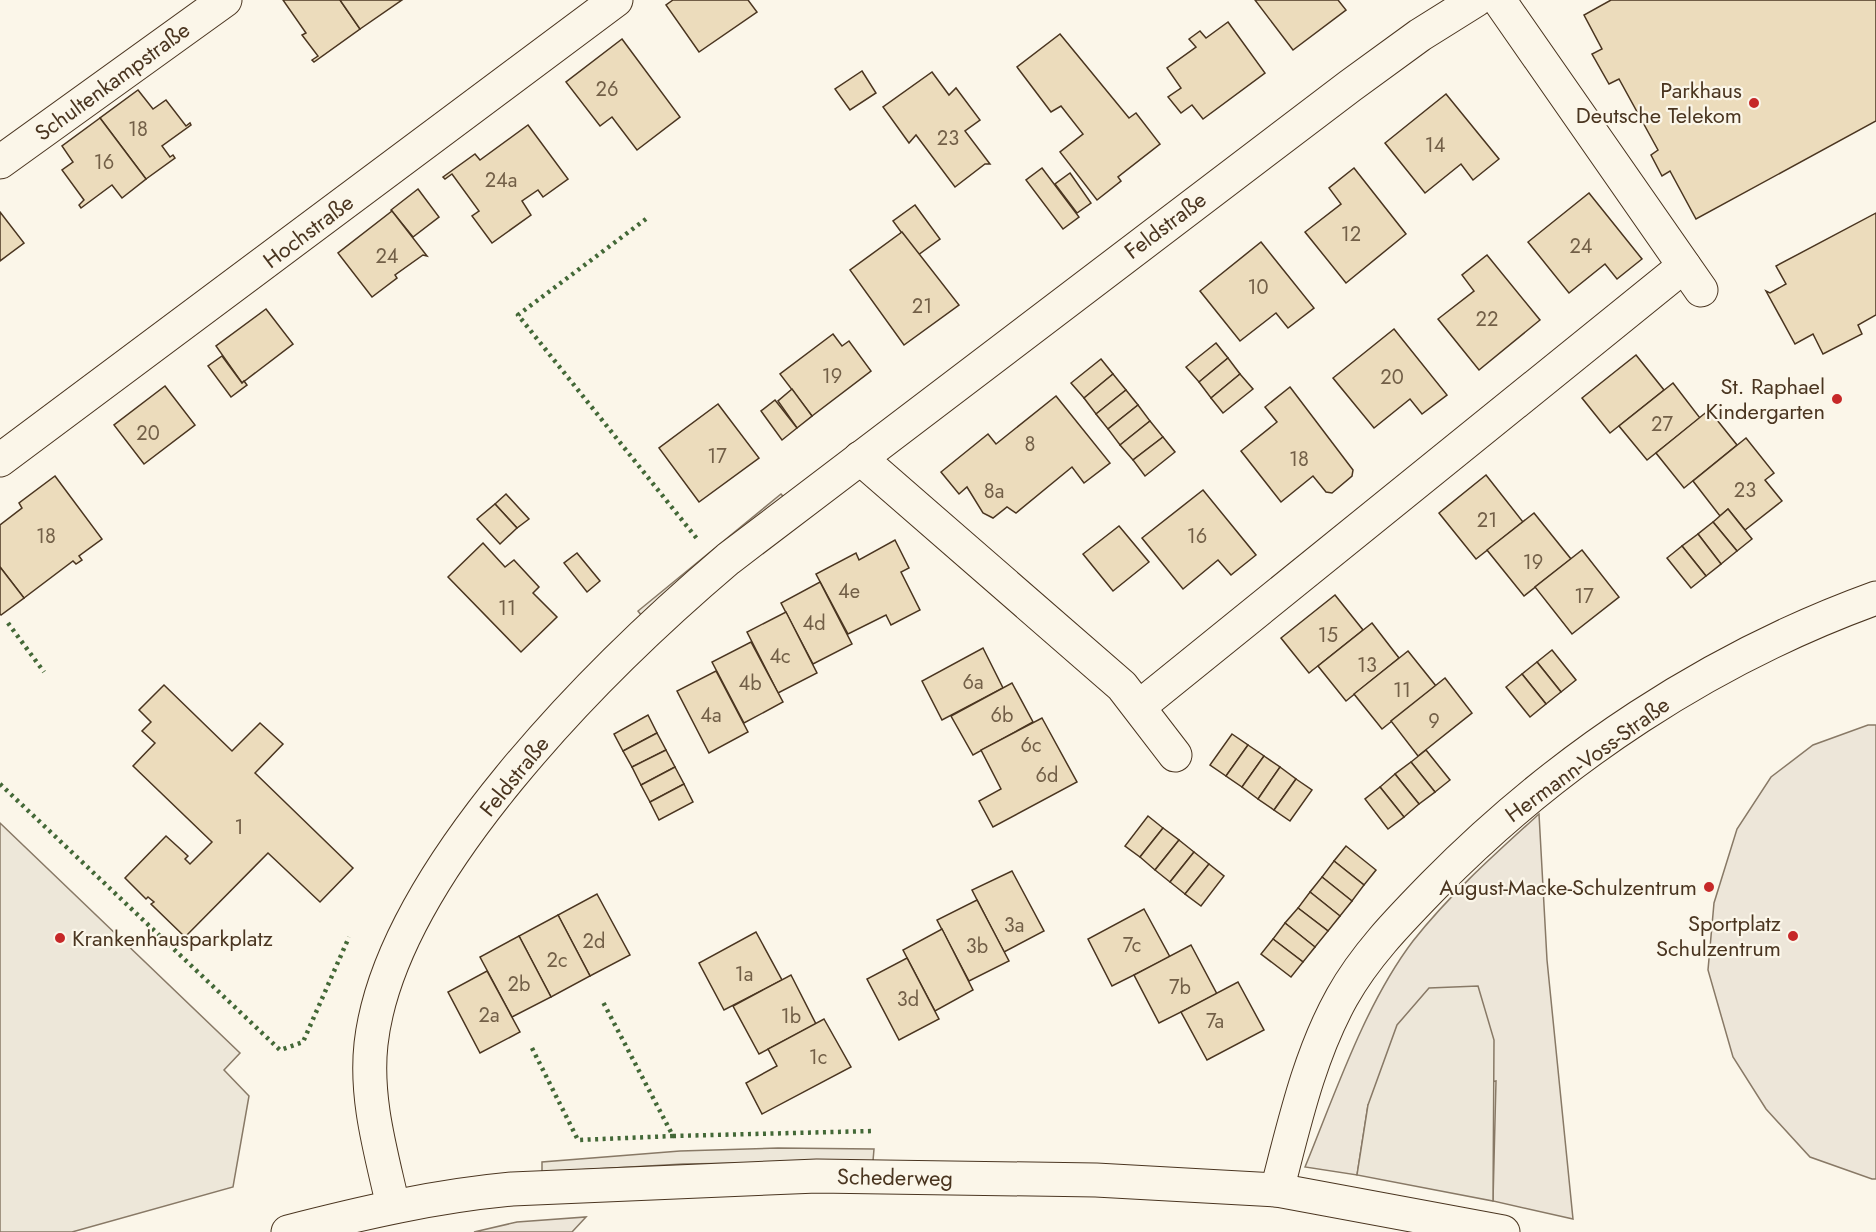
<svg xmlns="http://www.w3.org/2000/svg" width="1876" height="1232" font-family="Jost,sans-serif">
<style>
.green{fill:#ede6d9;stroke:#887966;stroke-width:1.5}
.parking{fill:#ede7d9;stroke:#887966;stroke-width:1.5}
.building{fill:#ecdcbc;stroke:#4a3520;stroke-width:1.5}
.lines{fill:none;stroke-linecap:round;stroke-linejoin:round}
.minor-casing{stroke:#4a3520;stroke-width:35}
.minor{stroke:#fbf6e9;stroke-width:33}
.hedge{stroke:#436837;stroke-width:4.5;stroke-dasharray:3 4.5;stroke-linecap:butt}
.poi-dot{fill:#c62828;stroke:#fbf6e9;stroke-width:2}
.labels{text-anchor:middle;stroke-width:4.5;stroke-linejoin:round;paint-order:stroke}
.number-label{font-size:20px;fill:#725f47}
.street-label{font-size:22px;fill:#4a3520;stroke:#fbf6e9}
.poi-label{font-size:22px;fill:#4a3520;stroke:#fbf6e9;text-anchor:end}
</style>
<rect width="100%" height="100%" fill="#fbf6e9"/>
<g class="green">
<polygon points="1868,725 1876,725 1876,1179 1872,1179 1810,1157 1766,1109 1733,1057 1708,970 1714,903 1737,829 1771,777 1813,745"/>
<path d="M1539,814L1547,960L1573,1219L1493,1201L1496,1081L1368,1105L1357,1175L1305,1167C1335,1094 1365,1004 1413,941C1450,894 1495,854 1539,814Z"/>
<polygon points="586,1217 572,1232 474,1232 517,1222"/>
</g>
<g class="parking">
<polygon points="781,494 789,503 645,620 638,611"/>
<polygon points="0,823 240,1053 224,1070 249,1096 233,1187 72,1232 0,1232"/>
<polygon points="1478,986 1494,1040 1493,1201 1357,1175 1368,1105 1397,1025 1429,988"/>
<polygon points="778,1148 874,1149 873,1161 683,1164 542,1172 542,1162 680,1151"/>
</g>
<g class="building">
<polygon points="283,0 340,0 360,29 314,62 312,60 318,56 302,35 306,33"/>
<polygon points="340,0 402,0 360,29"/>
<polygon points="673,0 748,0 757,12 699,52 666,5"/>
<polygon points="1255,0 1338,0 1346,10 1293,50"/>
<polygon points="1611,0 1876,0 1876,121 1696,219 1670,171 1662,176 1651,155 1658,150 1619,79 1609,84 1592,54 1602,49 1584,15"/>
<polygon points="1228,22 1265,73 1203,119 1192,105 1181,113 1168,97 1181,88 1167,68 1196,47 1189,39 1200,31 1206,38"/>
<polygon points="1060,34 1129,118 1136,113 1160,144 1118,177 1121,181 1097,200 1060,152 1083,134 1061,106 1051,112 1017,67"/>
<polygon points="622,39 680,117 637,150 612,117 600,126 566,82"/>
<polygon points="862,71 876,93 850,110 835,89"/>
<polygon points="932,72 949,95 956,88 980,120 965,131 990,164 985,164 955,187 916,135 909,143 883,107"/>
<polygon points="138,90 153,109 166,100 186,126 190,123 191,125 162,146 170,157 173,155 175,158 146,179 100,118"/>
<polygon points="1446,94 1499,159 1473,180 1461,164 1425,193 1385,143"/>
<polygon points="100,118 146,179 122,198 112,185 81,208 79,205 84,200 62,170 73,162 62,146"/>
<polygon points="528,125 568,179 543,197 538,190 522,201 531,215 492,243 472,216 479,211 452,174 445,179 443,177 475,154 480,160"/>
<polygon points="1042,168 1079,217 1063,229 1026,180"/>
<polygon points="1354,168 1406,234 1346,283 1305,232 1341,204 1329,188"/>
<polygon points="1070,173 1091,203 1077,213 1055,184"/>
<polygon points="418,189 439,217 413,237 391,210"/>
<polygon points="1589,193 1642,259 1617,279 1605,264 1569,293 1528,242"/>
<polygon points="915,205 940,239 918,255 893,221"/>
<polygon points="392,211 427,256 423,255 395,275 397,278 372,297 338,253"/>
<polygon points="0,212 24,243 0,261"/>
<polygon points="1876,213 1876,315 1858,325 1862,334 1823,354 1813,334 1795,344 1766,291 1770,293 1786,284 1776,266"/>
<polygon points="902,232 959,305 904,345 850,270"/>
<polygon points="1261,242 1314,308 1288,328 1276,313 1240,341 1200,291"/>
<polygon points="1487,255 1540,320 1479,370 1438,319 1474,291 1462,275"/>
<polygon points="266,309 293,344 242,383 216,346"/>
<polygon points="1394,329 1447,395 1422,414 1410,399 1374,428 1333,378"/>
<polygon points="833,334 842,346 849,341 871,371 812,416 780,374"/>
<polygon points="1216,343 1228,358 1199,382 1186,367"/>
<polygon points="1636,355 1664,390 1610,433 1582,398"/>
<polygon points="222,356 242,383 244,381 247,385 231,397 208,366"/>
<polygon points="1228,358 1240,374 1211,398 1199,382"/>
<polygon points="1101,359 1113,374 1084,398 1071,383"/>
<polygon points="1113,374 1126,390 1096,414 1084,398"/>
<polygon points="1240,374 1253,389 1223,413 1211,398"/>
<polygon points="1673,383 1700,418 1647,460 1619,426"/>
<polygon points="165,386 195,425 144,464 114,425"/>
<polygon points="1290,387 1353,470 1352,476 1332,493 1326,492 1313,476 1281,502 1241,451 1277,422 1265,407"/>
<polygon points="792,389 812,416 797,428 778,401"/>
<polygon points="1126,390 1138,405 1108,429 1096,414"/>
<polygon points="1056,396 1110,463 1084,483 1072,467 1016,513 1007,507 993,518 983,513 967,487 959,494 941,472 988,434 996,444"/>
<polygon points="775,400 797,428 782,440 761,411"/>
<polygon points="718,404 759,458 699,502 659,448"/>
<polygon points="1138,405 1150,421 1120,445 1108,429"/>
<polygon points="1709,410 1737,445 1684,488 1656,453"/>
<polygon points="1150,421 1163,437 1133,460 1120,445"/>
<polygon points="1163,437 1175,452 1145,476 1133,460"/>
<polygon points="1746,438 1774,473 1765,480 1782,501 1745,530 1728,509 1720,516 1693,481"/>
<polygon points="1486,475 1523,522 1476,559 1439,513"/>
<polygon points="55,476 102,539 79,556 82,560 76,564 73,561 24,598 0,567 0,525 22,508 19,503"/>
<polygon points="1203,490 1256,555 1231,575 1218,560 1183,589 1142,538"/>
<polygon points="506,494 529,519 517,528 495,504"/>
<polygon points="495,504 517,528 500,544 477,519"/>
<polygon points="1728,509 1752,539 1737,551 1713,522"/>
<polygon points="1534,513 1571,559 1524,596 1487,550"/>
<polygon points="1713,522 1737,551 1721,564 1698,534"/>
<polygon points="1119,526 1149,562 1113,591 1083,554"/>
<polygon points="1698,534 1721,564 1706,576 1682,546"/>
<polygon points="895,540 909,568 901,572 920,610 891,625 886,615 848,634 816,574 856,553 859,560"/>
<polygon points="483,543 505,567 514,560 539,587 533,593 557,617 521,652 448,577"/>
<polygon points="1682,546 1706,576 1691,588 1667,558"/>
<polygon points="1582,550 1619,597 1572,634 1535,587"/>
<polygon points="577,553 600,581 587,592 564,563"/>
<polygon points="0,567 24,598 1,615 0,614"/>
<polygon points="820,582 852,644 813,664 781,603"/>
<polygon points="1335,595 1363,630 1309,673 1281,638"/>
<polygon points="786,612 817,673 778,693 747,632"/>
<polygon points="1372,623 1399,658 1346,701 1318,666"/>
<polygon points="751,642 783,702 744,723 712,662"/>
<polygon points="983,648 1003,688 942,720 922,681"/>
<polygon points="1552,650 1576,680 1561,692 1537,662"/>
<polygon points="1408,651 1436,686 1382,729 1354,694"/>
<polygon points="1537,662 1561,692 1546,704 1522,674"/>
<polygon points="716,671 748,732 709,753 677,691"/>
<polygon points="1522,674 1546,704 1530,717 1506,687"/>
<polygon points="1445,678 1472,713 1418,756 1391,721"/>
<polygon points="1012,683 1033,722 973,755 951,716"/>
<polygon points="164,685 232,751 260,723 283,744 255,773 353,868 320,902 268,853 185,937 151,904 154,902 148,897 146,899 125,878 166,836 188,856 185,859 190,864 212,842 133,766 155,743 142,731 151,722 139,710"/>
<polygon points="648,715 657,733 623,751 614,734"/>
<polygon points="1042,718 1077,782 993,827 979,801 1001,789 981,750"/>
<polygon points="657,733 666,750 632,767 623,751"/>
<polygon points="1232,734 1248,745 1226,776 1210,765"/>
<polygon points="1248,745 1264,756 1242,787 1226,776"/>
<polygon points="666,750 675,767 641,785 632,767"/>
<polygon points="1426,750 1450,780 1435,792 1411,762"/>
<polygon points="1264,756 1280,767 1258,799 1242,787"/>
<polygon points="1411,762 1435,792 1419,804 1395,774"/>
<polygon points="675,767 684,784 650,802 641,785"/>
<polygon points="1280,767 1296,779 1274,810 1258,799"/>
<polygon points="1395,774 1419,804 1404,817 1380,787"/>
<polygon points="1296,779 1312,790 1290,821 1274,810"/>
<polygon points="684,784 693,802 659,820 650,802"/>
<polygon points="1380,787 1404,817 1388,829 1365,799"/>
<polygon points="1148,816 1163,828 1140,857 1125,846"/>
<polygon points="1163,828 1179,840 1155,870 1140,857"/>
<polygon points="1179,840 1194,852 1170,882 1155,870"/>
<polygon points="1346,846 1376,870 1364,885 1334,861"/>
<polygon points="1194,852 1209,864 1185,894 1170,882"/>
<polygon points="1334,861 1364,885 1352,901 1322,877"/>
<polygon points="1209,864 1224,876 1201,906 1185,894"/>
<polygon points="1012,871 1044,931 1004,952 972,890"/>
<polygon points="1322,877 1352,901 1340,916 1310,892"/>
<polygon points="1310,892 1340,916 1328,931 1298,908"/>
<polygon points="597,894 630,955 590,976 558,915"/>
<polygon points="977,900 1009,961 969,981 937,920"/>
<polygon points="1298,908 1328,931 1315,947 1285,923"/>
<polygon points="1144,909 1170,957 1112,986 1088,939"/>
<polygon points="558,915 590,976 551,997 519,936"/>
<polygon points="1285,923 1315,947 1303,962 1273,939"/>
<polygon points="942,929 973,990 935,1011 903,950"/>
<polygon points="756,932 782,980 724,1010 699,963"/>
<polygon points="519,936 551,997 512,1017 480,957"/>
<polygon points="1273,939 1303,962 1291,977 1261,954"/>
<polygon points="1191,945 1217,994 1159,1023 1134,975"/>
<polygon points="907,958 939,1019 899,1040 867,979"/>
<polygon points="487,971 520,1032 480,1053 448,992"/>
<polygon points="791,975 816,1024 759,1054 733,1006"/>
<polygon points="1238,982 1264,1030 1207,1060 1181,1012"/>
<polygon points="824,1019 851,1067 762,1114 746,1083 777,1066 768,1049"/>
</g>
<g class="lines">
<g class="minor-casing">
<g id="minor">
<polyline points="1499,0 1701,290"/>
<polyline points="0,162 225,0"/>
<polyline points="860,458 1122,686 1175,755"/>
<polyline points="0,460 616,0"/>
<polyline points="1140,706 1684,266"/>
<path d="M1277,1190C1294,1125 1309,1056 1342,997C1366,954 1401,919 1434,885C1558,759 1710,658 1876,598"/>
<path d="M393,1206C381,1152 365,1099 371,1044C390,874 602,666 728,559L1350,86L1420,35L1476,0"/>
<path d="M288,1232C362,1213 435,1196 512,1189L817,1176L1096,1180L1277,1190L1503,1232"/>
</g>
</g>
<use href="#minor" class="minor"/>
<g class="hedge">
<polyline points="646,219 518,315 698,540"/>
<polyline points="8,623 44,672"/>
<polyline points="0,784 280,1050 303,1042 349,937"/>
<polyline points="532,1048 578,1140 673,1136 603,1002"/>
<polyline points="673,1136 873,1131"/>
</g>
</g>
<g class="poi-dot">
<circle cx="1754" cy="103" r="6"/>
<circle cx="1837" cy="399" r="6"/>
<circle cx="1709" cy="887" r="6"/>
<circle cx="1793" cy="936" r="6"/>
<circle cx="60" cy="938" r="6"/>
</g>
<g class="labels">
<g class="number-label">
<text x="607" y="96">26</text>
<text x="138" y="136">18</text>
<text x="948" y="145">23</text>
<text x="1435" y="152">14</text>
<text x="104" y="169">16</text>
<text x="501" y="187">24a</text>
<text x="1351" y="241">12</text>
<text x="1581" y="253">24</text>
<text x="387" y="263">24</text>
<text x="1258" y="294">10</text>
<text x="922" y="313">21</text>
<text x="1487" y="326">22</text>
<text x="832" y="383">19</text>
<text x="1392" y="384">20</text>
<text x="1662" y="431">27</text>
<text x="148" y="440">20</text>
<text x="1030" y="451">8</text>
<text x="717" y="463">17</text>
<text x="1299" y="466">18</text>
<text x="1745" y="497">23</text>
<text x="994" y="498">8a</text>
<text x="1487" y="527">21</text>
<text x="46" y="543">18</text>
<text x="1197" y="543">16</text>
<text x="1533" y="569">19</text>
<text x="849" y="598">4e</text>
<text x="1584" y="603">17</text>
<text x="507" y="615">11</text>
<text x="814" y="630">4d</text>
<text x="1328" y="642">15</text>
<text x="780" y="663">4c</text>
<text x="1367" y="672">13</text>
<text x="973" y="689">6a</text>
<text x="750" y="690">4b</text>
<text x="1402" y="697">11</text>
<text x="711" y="722">4a</text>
<text x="1002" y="722">6b</text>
<text x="1434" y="728">9</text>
<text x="1031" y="752">6c</text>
<text x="1047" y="782">6d</text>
<text x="239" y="834">1</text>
<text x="1014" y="932">3a</text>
<text x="594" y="948">2d</text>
<text x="1132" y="952">7c</text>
<text x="977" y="953">3b</text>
<text x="557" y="967">2c</text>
<text x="744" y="981">1a</text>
<text x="519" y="991">2b</text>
<text x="1180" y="994">7b</text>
<text x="908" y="1006">3d</text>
<text x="489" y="1022">2a</text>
<text x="791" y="1023">1b</text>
<text x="1215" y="1028">7a</text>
<text x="818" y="1064">1c</text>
</g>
<g class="street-label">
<text transform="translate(112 81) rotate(-36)" y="8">Schultenkampstraße</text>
<text transform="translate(1165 225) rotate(-37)" y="8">Feldstraße</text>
<text transform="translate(308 231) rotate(-37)" y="8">Hochstraße</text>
<text transform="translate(1587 759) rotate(-36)" y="8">Hermann-Voss-Straße</text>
<text transform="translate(514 776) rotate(-51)" y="8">Feldstraße</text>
<text transform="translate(895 1177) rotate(1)" y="8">Schederweg</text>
</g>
<g class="poi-label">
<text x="1742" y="98">Parkhaus<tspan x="1742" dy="25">Deutsche Telekom</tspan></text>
<text x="1825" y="394">St. Raphael<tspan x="1825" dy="25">Kindergarten</tspan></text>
<text x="1697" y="895">August-Macke-Schulzentrum</text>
<text x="1781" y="931">Sportplatz<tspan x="1781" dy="25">Schulzentrum</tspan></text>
<text x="72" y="946" text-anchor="start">Krankenhausparkplatz</text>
</g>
</g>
</svg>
